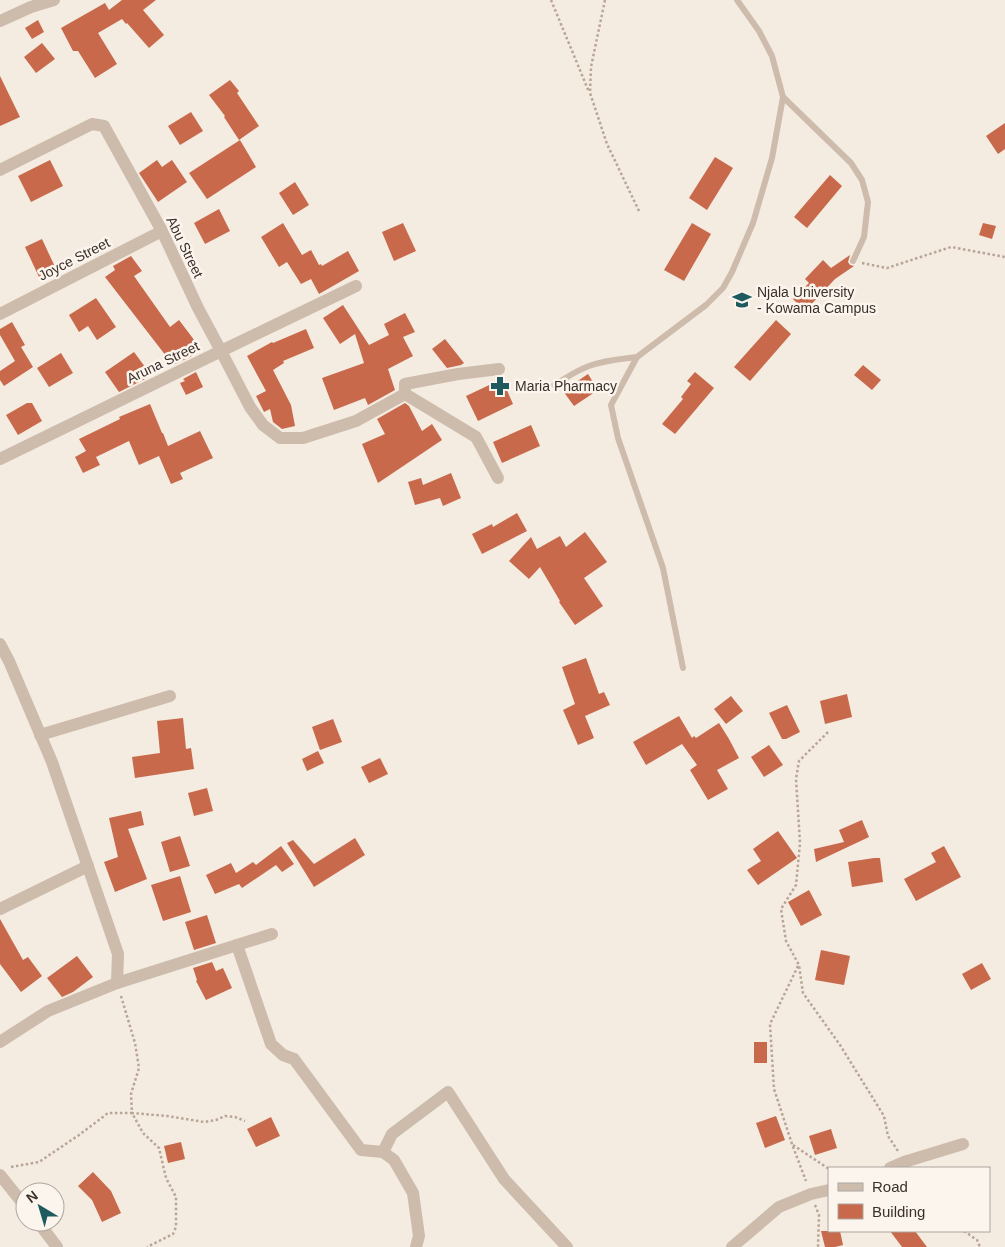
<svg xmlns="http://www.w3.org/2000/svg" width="1005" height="1247" font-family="Helvetica,sans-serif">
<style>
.building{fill:#c8694b}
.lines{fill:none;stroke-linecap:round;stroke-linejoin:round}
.path{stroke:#b9a596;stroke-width:2.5;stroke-dasharray:2.5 2.5;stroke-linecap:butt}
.lane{stroke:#cdbbac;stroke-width:6}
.street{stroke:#cdbbac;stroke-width:12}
.labels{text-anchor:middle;stroke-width:5;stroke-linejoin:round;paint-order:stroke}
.street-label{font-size:14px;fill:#3b302b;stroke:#fbf5ee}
.poi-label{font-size:14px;fill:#3b302b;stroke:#fbf5ee;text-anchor:start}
</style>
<rect width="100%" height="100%" fill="#f4ebe1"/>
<g class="building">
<polygon points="122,0 156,0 143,10 164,35 149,48 127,23 126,24 122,19 98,33 117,64 95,78 78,51 73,51 61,28 105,3 109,10"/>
<polygon points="38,20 44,32 32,39 25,28"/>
<polygon points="42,43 55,59 36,73 24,57"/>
<polygon points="0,76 20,117 0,126"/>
<polygon points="230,80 239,91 237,93 259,126 239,140 224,117 225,116 209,95"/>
<polygon points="191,112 203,131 180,145 168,126"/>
<polygon points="1005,123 1005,149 998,154 986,136"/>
<polygon points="240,140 256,167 207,199 189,173"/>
<polygon points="715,157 733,168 707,210 689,198"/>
<polygon points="50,160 63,186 31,202 18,176"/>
<polygon points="157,160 162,167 172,160 187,182 158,202 139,173"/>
<polygon points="830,175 842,186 807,228 794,217"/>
<polygon points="295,182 309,205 293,215 279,193"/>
<polygon points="219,209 230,231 205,244 194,223"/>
<polygon points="283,223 302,255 311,250 319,265 321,264 322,266 348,251 359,271 319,294 311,279 301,284 287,262 279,267 261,237"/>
<polygon points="403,223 416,251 394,261 382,232"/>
<polygon points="692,223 711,234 684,281 664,270"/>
<polygon points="983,223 996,226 992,239 979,235"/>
<polygon points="42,239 56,269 39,277 25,247"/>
<polygon points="850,255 848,262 850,265 854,266 835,279 805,311 793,299 809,283 805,279 823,260 831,268"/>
<polygon points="131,256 142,271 134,276 170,327 179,320 201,349 190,357 173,365 105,277 115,270 113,266"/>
<polygon points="96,298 116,327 97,340 88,326 79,332 69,315"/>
<polygon points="343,305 369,345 389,335 384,324 405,313 415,332 403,337 413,356 388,369 395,390 368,405 365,398 334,410 322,378 364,363 355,334 340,344 323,318"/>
<polygon points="776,320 791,334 750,381 734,367"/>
<polygon points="12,322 25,345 21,347 33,367 4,386 0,380 0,371 15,361 0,335 0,329"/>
<polygon points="306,329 314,348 283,361 284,363 273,370 291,405 295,426 282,429 273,422 270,409 264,412 256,396 266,391 247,356 272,342 273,343"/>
<polygon points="445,339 464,363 461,365 447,368 432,349"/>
<polygon points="134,352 151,375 145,379 119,392 105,372"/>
<polygon points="61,353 73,373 49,387 37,368"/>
<polygon points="863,365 881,380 872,390 854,375"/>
<polygon points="196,372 203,387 186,395 180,383 185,381 183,379"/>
<polygon points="695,372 714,388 675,434 662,424 683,399 681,397 691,384 687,381"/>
<polygon points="588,374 598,390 574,406 563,391"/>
<polygon points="502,379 513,404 478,421 466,396"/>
<polygon points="27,403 32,403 42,421 18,435 6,415"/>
<polygon points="405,403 409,406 422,431 432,424 442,440 378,483 362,444 385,434 377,419"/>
<polygon points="150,404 162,433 163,433 168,446 200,431 213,458 180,473 183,479 171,484 159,456 139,465 129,441 96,457 100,465 83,473 75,457 86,451 79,439 120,419 119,417"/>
<polygon points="531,425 540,446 502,463 493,442"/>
<polygon points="451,473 461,498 443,506 440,498 415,505 408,482 421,478 423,485"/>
<polygon points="517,513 527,531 482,554 472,534 492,524 493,527"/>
<polygon points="585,532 607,562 584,578 603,606 575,625 559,602 560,601 540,567 529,579 509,561 531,537 537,549 560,536 566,547"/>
<polygon points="586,658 599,694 604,692 610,705 585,716 594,738 578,745 563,710 575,704 562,667"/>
<polygon points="847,694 852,717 825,724 820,701"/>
<polygon points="731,696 743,711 726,724 714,709"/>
<polygon points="787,705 800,732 786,739 782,739 769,713"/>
<polygon points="679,716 692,738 694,736 696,738 719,723 729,739 739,758 717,770 728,789 708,800 690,770 697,765 682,744 646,765 633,742"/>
<polygon points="183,718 186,749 191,748 194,769 135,778 132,757 160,753 157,721"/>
<polygon points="333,719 342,742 320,750 312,727"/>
<polygon points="769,745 783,765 764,777 751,757"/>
<polygon points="318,751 324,763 307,771 302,759"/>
<polygon points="380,758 388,774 369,783 361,767"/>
<polygon points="207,788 213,811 194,816 188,793"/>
<polygon points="141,811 144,825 128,829 147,879 115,892 104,862 118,857 109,818"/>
<polygon points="862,820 869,837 816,862 814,849 844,842 839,830"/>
<polygon points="778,831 797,858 758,885 747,870 761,861 753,849"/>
<polygon points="180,836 190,866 170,872 161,842"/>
<polygon points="355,838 365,855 314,887 287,843 293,840 314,864"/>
<polygon points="281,846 294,864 282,872 276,865 242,888 239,884 215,894 206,875 231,863 236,873 253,862 256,865"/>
<polygon points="944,846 961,877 916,901 904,879 936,862 931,853"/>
<polygon points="874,858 880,858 883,882 852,887 848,862"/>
<polygon points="180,876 191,912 163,921 151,885"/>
<polygon points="809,890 822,915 801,926 788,902"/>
<polygon points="207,915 216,943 194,950 185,922"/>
<polygon points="0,919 23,960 28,957 42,976 21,992 0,964"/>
<polygon points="821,950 850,956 844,985 815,980"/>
<polygon points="77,956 93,977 73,992 62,997 47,978"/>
<polygon points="212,962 216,971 223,968 232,988 206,1000 196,981 197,980 193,968"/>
<polygon points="982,963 991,979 971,990 962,974"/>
<rect x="754" y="1042" width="13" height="21"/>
<polygon points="776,1116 785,1140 765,1148 756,1123"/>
<polygon points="271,1117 280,1136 256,1147 247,1129"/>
<polygon points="831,1129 837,1148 815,1155 809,1136"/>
<polygon points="181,1142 185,1159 168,1163 164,1146"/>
<polygon points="93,1172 111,1191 121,1213 102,1222 92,1200 78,1186"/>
<polygon points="821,1231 840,1231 843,1245 835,1247 825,1247"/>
<polygon points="890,1231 915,1231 927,1247 902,1247"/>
</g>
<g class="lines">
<g class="path">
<polyline points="551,0 589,92"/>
<polyline points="605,0 591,67 590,93 607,144 639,211"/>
<polyline points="862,263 887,268 951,247 1005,257"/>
<polyline points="828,732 799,761 796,779 800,843 796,885 781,909 786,941 799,965 803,993 840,1045 884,1116 888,1136 898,1151"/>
<polyline points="798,966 770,1024 774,1089 792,1144 806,1181"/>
<polyline points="121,996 135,1043 139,1068 131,1094 132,1113 167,1116 204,1122 216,1120 225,1116 235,1117 245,1121"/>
<polyline points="793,1145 829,1169"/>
<polyline points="11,1167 39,1162 79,1135 108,1113 132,1113 143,1133 159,1148 166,1178 176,1197 176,1227 173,1234 147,1247"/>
<polyline points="815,1205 819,1215 818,1247"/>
<polyline points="964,1231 977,1240 980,1247"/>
</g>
<g class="lane">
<polyline points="783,97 851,163 862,180 868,202 864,237 853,261"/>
<path d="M554,385C566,378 577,370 589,366C605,360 621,359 637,357"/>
<polyline points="683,668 663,568 618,438 611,405 637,357 706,305 723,288 732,272 753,223 772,158 783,97 772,56 759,31 737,0"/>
</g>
<g class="street">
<polyline points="0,21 31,7 54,0"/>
<polyline points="0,170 92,124 104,126 162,231 198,308 221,351 356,286"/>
<polyline points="0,314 162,231"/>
<polyline points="405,394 476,437 498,478"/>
<polyline points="0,459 221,351 250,407 263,425 280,438 303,438 356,421 405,394 405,384 458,374 499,369"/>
<polyline points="0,644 9,661 52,762 118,954 117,983"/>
<polyline points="40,735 170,696"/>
<polyline points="0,909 88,866"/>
<polyline points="237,945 271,1044 283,1055 294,1059 361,1150 383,1152 394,1160 413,1193 419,1236 416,1247"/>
<polyline points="0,1042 48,1011 117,983 272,934"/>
<polyline points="383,1152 392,1134 448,1092 504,1179 567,1247"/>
<polyline points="890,1168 904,1162 963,1144"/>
<polyline points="0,1175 25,1206"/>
<polyline points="38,1222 57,1247"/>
<polyline points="732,1247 779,1207 811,1194 829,1190"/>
</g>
</g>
<defs>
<g id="university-bare" transform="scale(1.5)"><path d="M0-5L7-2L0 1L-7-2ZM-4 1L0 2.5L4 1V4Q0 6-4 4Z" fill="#1f5a5e" stroke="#fbf5ee" stroke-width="2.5" paint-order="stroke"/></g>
<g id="pharmacy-bare" transform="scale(1.5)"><path d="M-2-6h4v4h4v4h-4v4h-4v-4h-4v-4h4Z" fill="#1f5a5e" stroke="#fbf5ee" stroke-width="2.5" paint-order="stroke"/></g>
</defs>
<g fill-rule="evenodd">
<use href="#university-bare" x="742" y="300"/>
<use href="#pharmacy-bare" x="500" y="386"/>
</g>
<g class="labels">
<g class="street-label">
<text transform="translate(185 247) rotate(64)" y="5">Abu Street</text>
<text transform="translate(74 259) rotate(-27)" y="5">Joyce Street</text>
<text transform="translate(163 362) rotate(-26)" y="5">Aruna Street</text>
</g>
<g class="poi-label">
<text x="757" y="297">Njala University<tspan x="757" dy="16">- Kowama Campus</tspan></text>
<text x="515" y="391">Maria Pharmacy</text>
</g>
</g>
<rect x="828" y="1167" width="162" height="65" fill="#fbf5ee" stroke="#aea6a0"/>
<rect x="838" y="1183" width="25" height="8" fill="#cdbbac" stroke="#aea6a0"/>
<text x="872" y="1192" font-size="15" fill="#3b302b">Road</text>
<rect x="838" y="1204" width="25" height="15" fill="#c8694b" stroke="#aea6a0"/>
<text x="872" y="1217" font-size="15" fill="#3b302b">Building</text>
<g transform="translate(40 1207) rotate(322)"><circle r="24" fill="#fbf5ee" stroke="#aea6a0"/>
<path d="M0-4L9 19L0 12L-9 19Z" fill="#1f5a5e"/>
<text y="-8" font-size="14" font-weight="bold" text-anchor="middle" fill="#3b302b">N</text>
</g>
</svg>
